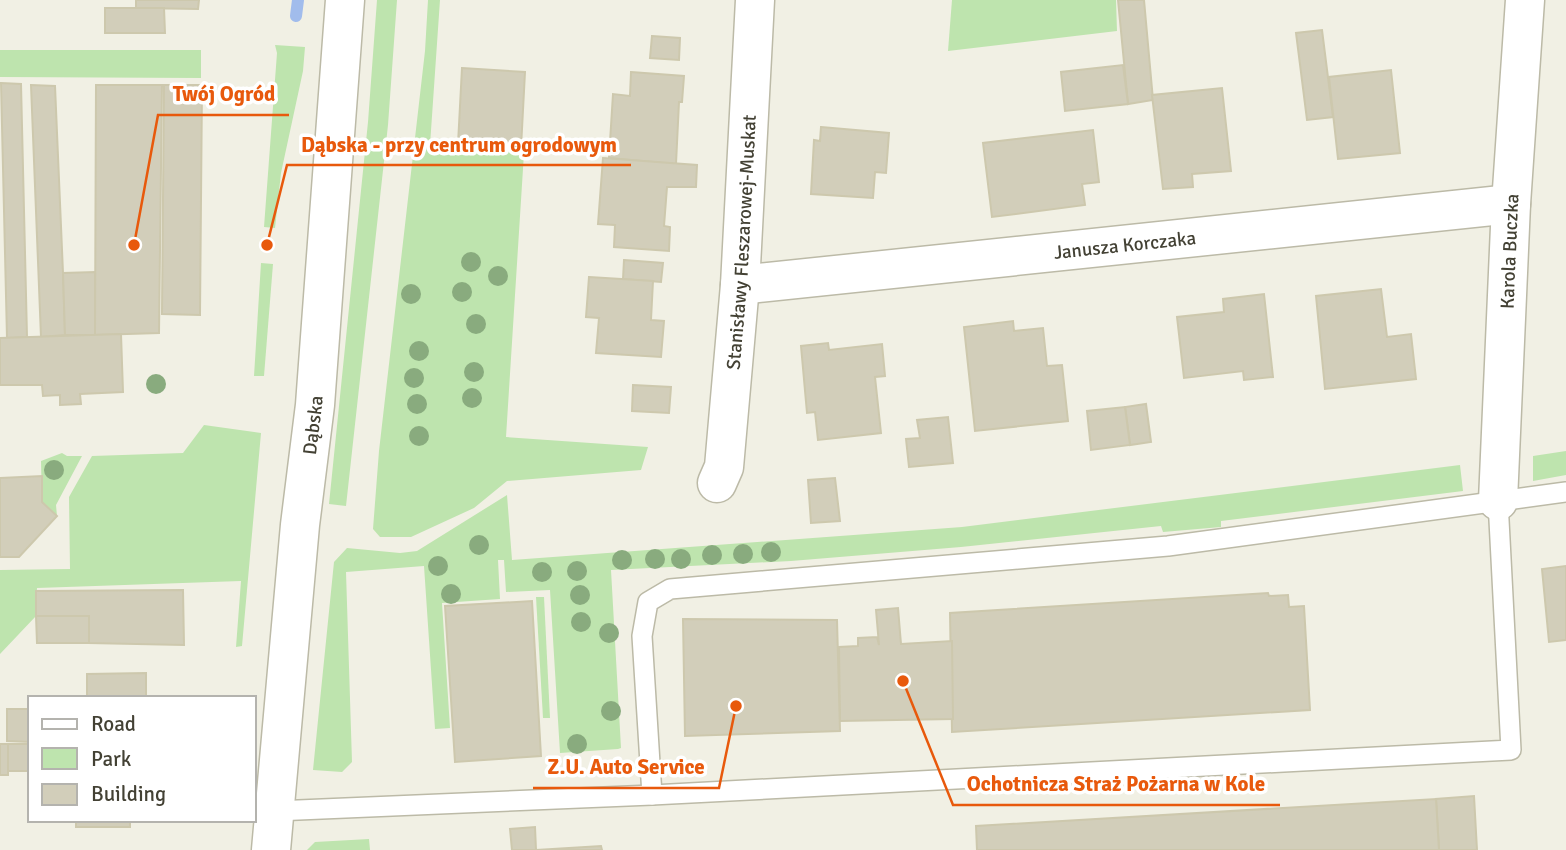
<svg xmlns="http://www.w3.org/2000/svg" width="1566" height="850" font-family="Signika,sans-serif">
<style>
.green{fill:#bee4ae}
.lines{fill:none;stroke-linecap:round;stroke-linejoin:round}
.stream{stroke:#a1bcec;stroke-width:12}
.building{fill:#d2ceba;stroke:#cdc8ad;stroke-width:2}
.service-casing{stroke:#bcbaa7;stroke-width:22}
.minor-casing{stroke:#bcbaa7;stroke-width:41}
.tertiary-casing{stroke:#bcbaa7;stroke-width:41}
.service{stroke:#fff;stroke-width:19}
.minor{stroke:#fff;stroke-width:38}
.tertiary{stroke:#fff;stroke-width:38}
.tree{fill:#89ab7e}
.labels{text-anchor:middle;stroke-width:7;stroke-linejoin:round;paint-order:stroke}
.street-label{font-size:19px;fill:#434134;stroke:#fff}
.leader{fill:none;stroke:#e8590c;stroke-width:2.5}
.callout-dot{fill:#e8590c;stroke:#fff;stroke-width:2.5}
.callout-label{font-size:21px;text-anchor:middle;font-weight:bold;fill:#e8590c;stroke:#fff;stroke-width:7;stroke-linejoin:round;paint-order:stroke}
</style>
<rect width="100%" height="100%" fill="#f1f0e4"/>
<g class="green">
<polygon points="377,0 397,0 388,125 346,506 329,504 368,122"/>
<polygon points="428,0 440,0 430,145 524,153 506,437 648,447 641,470 507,481 474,508 411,537 380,537 373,529 379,451 425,51"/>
<polygon points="952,0 1116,0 1117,31 948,51"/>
<polygon points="275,45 305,47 303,71 281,173 275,228 264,227 277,53"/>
<polygon points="0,50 201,50 201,78 0,77"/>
<polygon points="261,263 273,264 264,376 254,376"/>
<polygon points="204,425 261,433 242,646 236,647 241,581 37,588 36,616 0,654 0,570 70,569 69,497 92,456 183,453"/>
<polygon points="1566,451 1566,475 1533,481 1533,456"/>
<polygon points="62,453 67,456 82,456 56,505 57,516 42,502 41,461"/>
<polygon points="1460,465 1463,491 1221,521 1221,527 1163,532 1161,526 961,547 791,561 611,570 621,748 618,749 560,753 550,590 506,592 504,560 498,560 500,599 442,603 450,728 435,729 424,566 346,572 352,762 342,772 313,770 334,562 347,548 400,553 417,551 507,495 512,560 962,527"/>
<polygon points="536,597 544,597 550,718 543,718"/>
<polygon points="369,839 370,850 307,850 315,842"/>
</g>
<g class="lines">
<polyline class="stream" points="296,16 298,0"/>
</g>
<g class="building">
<polygon points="136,0 199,0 198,9 136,8"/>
<polygon points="1118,0 1144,0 1153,100 1128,104"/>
<polygon points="105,8 164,8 165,33 105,33"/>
<polygon points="1322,30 1333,117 1307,120 1296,33"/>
<polygon points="652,36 680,38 679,60 650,58"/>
<polygon points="1123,65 1128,104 1065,111 1061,72"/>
<polygon points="462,68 525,72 521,148 458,144"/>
<polygon points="1391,70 1400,153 1338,159 1329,77"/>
<polygon points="631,72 684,76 682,102 679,102 676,164 609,158 613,94 630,96"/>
<polygon points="1,83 21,84 27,337 7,338"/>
<polygon points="31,85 55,86 63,273 65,335 41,337"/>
<polygon points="96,85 162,85 159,333 95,335"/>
<polygon points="164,85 202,85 200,315 162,314"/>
<polygon points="1222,88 1231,171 1192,174 1193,187 1163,189 1152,95"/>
<polygon points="821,127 889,133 886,173 875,172 873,198 811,194 814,140 820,141"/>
<polygon points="1093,130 1099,182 1082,184 1085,205 992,217 983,143"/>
<polygon points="603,158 697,165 696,187 667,187 664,226 670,227 669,251 614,247 615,225 598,224"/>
<polygon points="624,260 663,263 661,282 623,279"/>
<polygon points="95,272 95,335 65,335 63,273"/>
<polygon points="589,277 653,281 651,320 664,321 661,357 596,353 599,318 586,317"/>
<polygon points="1381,289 1387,337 1411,334 1416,379 1325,389 1316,296"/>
<polygon points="1264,294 1273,377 1244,380 1243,371 1184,378 1177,317 1224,312 1223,299"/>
<polygon points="1013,321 1014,331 1043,328 1047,366 1062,365 1068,421 975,431 964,327"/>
<polygon points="121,334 123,392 80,394 81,404 60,405 60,395 43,396 42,385 0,385 0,338"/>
<polygon points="828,343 829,350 882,344 885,376 875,377 881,433 818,440 815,412 807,413 801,346"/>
<polygon points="633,385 671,387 669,413 632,411"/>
<polygon points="1146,404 1151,442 1130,445 1125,407"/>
<polygon points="1125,407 1130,445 1091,450 1087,411"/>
<polygon points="948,417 953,463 909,467 906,439 920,438 917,420"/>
<polygon points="42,476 42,502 57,516 19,557 0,557 0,478"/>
<polygon points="835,478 840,521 811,523 808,480"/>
<polygon points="1566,566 1566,640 1549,642 1542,569"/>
<polygon points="183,590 184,645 89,643 89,616 36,616 36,591"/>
<polygon points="1268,593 1269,596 1288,595 1289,607 1304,606 1310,710 952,732 950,613"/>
<polygon points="532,601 541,756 455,762 445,606"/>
<polygon points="898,608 901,644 952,641 953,719 840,721 839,647 858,646 858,638 877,637 879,645 876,610"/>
<polygon points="36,616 89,616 89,643 37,643"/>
<polygon points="683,619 837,620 840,731 685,736"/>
<polygon points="146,673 146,698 87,698 87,674"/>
<polygon points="7,709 30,709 30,742 7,741"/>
<rect x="0" y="744" width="8" height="31"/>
<rect x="8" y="744" width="22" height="27"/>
<polygon points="1474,796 1477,850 1439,850 1436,799"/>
<polygon points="1436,799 1439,850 977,850 976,826"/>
<rect x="76" y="820" width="54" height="7"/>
<polygon points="535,827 536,850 601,846 602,850 512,850 510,829"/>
</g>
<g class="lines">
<g class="service-casing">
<g id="service">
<polyline points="652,795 642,636 648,602 670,589 1168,546 1566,492"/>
<polyline points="275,811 652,795 1511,750 1498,501"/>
</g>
</g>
<g class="minor-casing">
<g id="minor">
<path id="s1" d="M740,285L1511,204"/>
<path id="s2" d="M717,483L724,467L740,285L755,0"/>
<path id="s3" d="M1498,501L1511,204L1525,0"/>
</g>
</g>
<g class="tertiary-casing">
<g id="tertiary">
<path id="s4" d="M271,850L300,525L315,405L345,0"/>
</g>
</g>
<use href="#service" class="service"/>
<use href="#minor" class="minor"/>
<use href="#tertiary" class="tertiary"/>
</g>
<g class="tree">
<circle cx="471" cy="262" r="10"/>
<circle cx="498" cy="276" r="10"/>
<circle cx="462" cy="292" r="10"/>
<circle cx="411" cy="294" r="10"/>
<circle cx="476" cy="324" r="10"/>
<circle cx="419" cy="351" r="10"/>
<circle cx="474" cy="372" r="10"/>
<circle cx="414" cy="378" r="10"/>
<circle cx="156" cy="384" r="10"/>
<circle cx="472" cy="398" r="10"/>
<circle cx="417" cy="404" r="10"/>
<circle cx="419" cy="436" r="10"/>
<circle cx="54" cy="470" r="10"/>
<circle cx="479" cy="545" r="10"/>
<circle cx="771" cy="552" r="10"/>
<circle cx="743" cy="554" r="10"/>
<circle cx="712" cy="555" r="10"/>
<circle cx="655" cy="559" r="10"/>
<circle cx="681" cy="559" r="10"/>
<circle cx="622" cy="560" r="10"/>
<circle cx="438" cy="566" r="10"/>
<circle cx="577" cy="571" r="10"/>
<circle cx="542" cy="572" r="10"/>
<circle cx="451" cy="594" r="10"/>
<circle cx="580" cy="595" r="10"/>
<circle cx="581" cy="622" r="10"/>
<circle cx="609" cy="633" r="10"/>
<circle cx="611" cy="711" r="10"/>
<circle cx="577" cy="744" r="10"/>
</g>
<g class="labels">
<g class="street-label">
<text dy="7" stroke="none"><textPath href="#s2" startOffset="243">Stanisławy Fleszarowej-Muskat</textPath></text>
<text dy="7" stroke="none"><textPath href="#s1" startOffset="387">Janusza Korczaka</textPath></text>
<text dy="7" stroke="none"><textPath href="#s3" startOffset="250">Karola Buczka</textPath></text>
<text dy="7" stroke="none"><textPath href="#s4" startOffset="427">Dąbska</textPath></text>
</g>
</g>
<path class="leader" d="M134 245L158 115H289M267 245L287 165H631M736 706L719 788H533M903 681L953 805H1280"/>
<g class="callout-dot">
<circle cx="134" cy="245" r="7"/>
<circle cx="267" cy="245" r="7"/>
<circle cx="736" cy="706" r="7"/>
<circle cx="903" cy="681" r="7"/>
</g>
<g class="callout-label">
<text x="224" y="101">Twój Ogród</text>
<text x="459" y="152">Dąbska - przy centrum ogrodowym</text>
<text x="626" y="774">Z.U. Auto Service</text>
<text x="1116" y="791">Ochotnicza Straż Pożarna w Kole</text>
</g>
<rect x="28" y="696" width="228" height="126" fill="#ffffff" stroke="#b4b3ae" stroke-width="2"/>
<rect x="42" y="719" width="35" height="10" fill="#ffffff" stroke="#b4b3ae" stroke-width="2"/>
<text x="91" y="731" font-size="21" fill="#434134">Road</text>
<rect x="42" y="748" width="35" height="21" fill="#bee4ae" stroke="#b4b3ae" stroke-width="2"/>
<text x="91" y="766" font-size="21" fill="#434134">Park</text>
<rect x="42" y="784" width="35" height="21" fill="#d2ceba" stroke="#b4b3ae" stroke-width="2"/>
<text x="91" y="801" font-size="21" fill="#434134">Building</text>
</svg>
